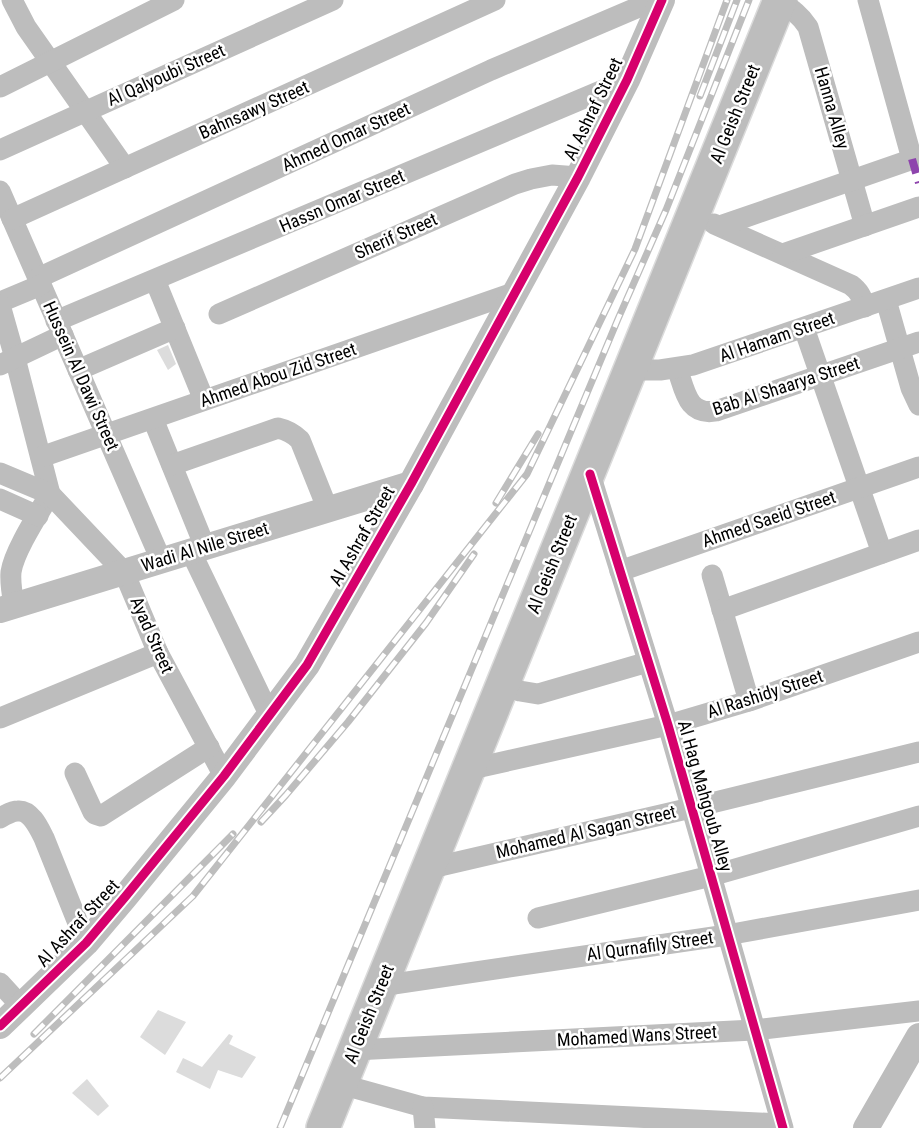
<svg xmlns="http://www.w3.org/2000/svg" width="919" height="1128" font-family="'Roboto Condensed',sans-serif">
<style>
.building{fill:#dcdcdc}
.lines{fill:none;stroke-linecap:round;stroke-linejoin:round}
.primary-casing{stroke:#dbdbdb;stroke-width:36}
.minor{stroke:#bdbdbd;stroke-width:21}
.tertiary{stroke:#bdbdbd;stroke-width:26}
.primary{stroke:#bdbdbd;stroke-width:33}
.rail-casing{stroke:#bdbdbd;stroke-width:7}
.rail{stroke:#fff;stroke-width:4.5;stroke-dasharray:14;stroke-linecap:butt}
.quiet{stroke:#8e44ad;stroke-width:8;stroke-dasharray:15 8;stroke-linecap:butt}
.cycleway-casing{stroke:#fff;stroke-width:13}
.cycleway{stroke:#d6006c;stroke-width:9}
.labels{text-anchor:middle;stroke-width:5;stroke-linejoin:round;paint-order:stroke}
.street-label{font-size:18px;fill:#000;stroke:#fff}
</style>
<rect width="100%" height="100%" fill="#fff"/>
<g class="building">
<polygon points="168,345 176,364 168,370 157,350"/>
<polygon points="158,1010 186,1022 165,1055 140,1037"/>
<polygon points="229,1034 233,1036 229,1044 256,1057 242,1078 218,1070 210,1089 176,1072 183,1058 202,1067"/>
<polygon points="87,1079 109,1106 98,1116 72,1093"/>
</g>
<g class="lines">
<g class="primary-casing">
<path id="primary" d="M323,1128C475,752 629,377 780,0"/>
</g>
<g class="minor">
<polyline points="12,0 26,27 125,168"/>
<polyline points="868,0 912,159"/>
<path d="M780,2C792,9 800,15 808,27L865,226"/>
<polyline points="0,87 174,0"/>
<polyline points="0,150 333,0"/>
<polyline points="0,191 161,560"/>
<polyline points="12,219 495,0"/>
<path d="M714,224L851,285C859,291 862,297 865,307"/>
<polyline points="720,226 919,157"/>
<polyline points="783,254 919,207"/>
<polyline points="38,278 491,70 655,0"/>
<polyline points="155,280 204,400"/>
<polyline points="886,300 911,388 919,405"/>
<polyline points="0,302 41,285"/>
<path d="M0,305L15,358L50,494C39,513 14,551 11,572C10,583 12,594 14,605"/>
<polyline points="219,314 515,184 531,179 552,175 578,177"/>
<polyline points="56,321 627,80"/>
<polyline points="804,328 882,553"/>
<polyline points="0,365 63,335"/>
<path d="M677,368C685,390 687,416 716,411L919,342"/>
<polyline points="78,370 175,328"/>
<polyline points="632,370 660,370 693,365 919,288"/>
<polyline points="153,419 205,547"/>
<polyline points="41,457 516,292"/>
<path d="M172,465L278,428C287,430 293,433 300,440L328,510"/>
<polyline points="0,473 50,494 124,572 158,653 224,776"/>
<polyline points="590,474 668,725 783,1128"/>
<polyline points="0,499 38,516"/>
<polyline points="191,552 270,716"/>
<polyline points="620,571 919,467"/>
<polyline points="712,575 749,701"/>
<polyline points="722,610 919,540"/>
<polyline points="503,684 520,691 538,694 648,662"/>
<polyline points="0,718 158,653"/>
<polyline points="467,770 668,725 749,701 919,642"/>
<polyline points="75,773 93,812 95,814 101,816 209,747"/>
<path d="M0,818C5,815 12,811 18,811C31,810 39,828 44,838L86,943"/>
<polyline points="427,869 691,808 919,752"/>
<polyline points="538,918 711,876 919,816"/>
<polyline points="0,983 21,1006"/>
<polyline points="380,986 727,935 919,900"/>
<polyline points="354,1050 754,1030 919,1011"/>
<polyline points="340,1084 423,1107 781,1124"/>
<polyline points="423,1107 425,1128"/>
</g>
<g class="tertiary">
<polyline points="0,610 411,484"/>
<polyline points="0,1026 86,943 125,897 224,776 307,665 411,484 578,177 627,80 662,0"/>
<polyline points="866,1128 919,1036"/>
</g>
<use href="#primary" class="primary"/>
<g class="rail-casing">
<g id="rail">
<polyline points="700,96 737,0"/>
<polyline points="496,503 538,434"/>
<polyline points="261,822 286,795 348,722 426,623 474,554"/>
<polyline points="34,1034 233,834"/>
<polyline points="0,1078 193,896 527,474 635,249 727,0"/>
<polyline points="280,1128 618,319 666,210 749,0"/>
</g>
</g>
<use href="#rail" class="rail"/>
<polyline class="quiet" points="912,159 919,183"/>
<g class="cycleway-casing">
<g id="cycleway">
<polyline points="590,474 668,725 783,1128"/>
<polyline points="0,1026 86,943 125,897 224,776 307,665 411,484 578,177 627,80 662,0"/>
</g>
</g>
<use href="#cycleway" class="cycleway"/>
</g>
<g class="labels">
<g class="street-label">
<text transform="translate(166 75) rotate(-24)" y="6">Al Qalyoubi Street</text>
<text transform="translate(832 108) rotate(74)" y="6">Hanna Alley</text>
<text transform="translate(593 109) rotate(-64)" y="6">Al Ashraf Street</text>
<text transform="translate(254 110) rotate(-24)" y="6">Bahnsawy Street</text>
<text transform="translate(735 114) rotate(-68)" y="6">Al Geish Street</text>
<text transform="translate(346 137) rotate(-25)" y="6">Ahmed Omar Street</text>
<text transform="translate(342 201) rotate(-23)" y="6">Hassn Omar Street</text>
<text transform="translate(396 236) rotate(-24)" y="6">Sherif Street</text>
<text transform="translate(777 337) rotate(-19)" y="6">Al Hamam Street</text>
<text transform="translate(278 375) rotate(-19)" y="6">Ahmed Abou Zid Street</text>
<text transform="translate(81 376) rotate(66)" y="6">Hussein Al Dawi Street</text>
<text transform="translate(786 386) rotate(-18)" y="6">Bab Al Shaarya Street</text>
<text transform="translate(769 519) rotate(-19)" y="6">Ahmed Saeid Street</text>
<text transform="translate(362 536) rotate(-60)" y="6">Al Ashraf Street</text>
<text transform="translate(205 547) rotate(-17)" y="6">Wadi Al Nile Street</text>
<text transform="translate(552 564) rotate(-68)" y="6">Al Geish Street</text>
<text transform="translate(152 635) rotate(66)" y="6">Ayad Street</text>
<text transform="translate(765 694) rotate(-18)" y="6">Al Rashidy Street</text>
<text transform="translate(705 796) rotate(74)" y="6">Al Hag Mahgoub Alley</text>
<text transform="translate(586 832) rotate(-13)" y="6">Mohamed Al Sagan Street</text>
<text transform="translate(78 923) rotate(-47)" y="6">Al Ashraf Street</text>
<text transform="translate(650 946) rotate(-8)" y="6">Al Qurnafily Street</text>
<text transform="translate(369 1014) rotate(-68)" y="6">Al Geish Street</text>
<text transform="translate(637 1036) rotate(-3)" y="6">Mohamed Wans Street</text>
</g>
</g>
</svg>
